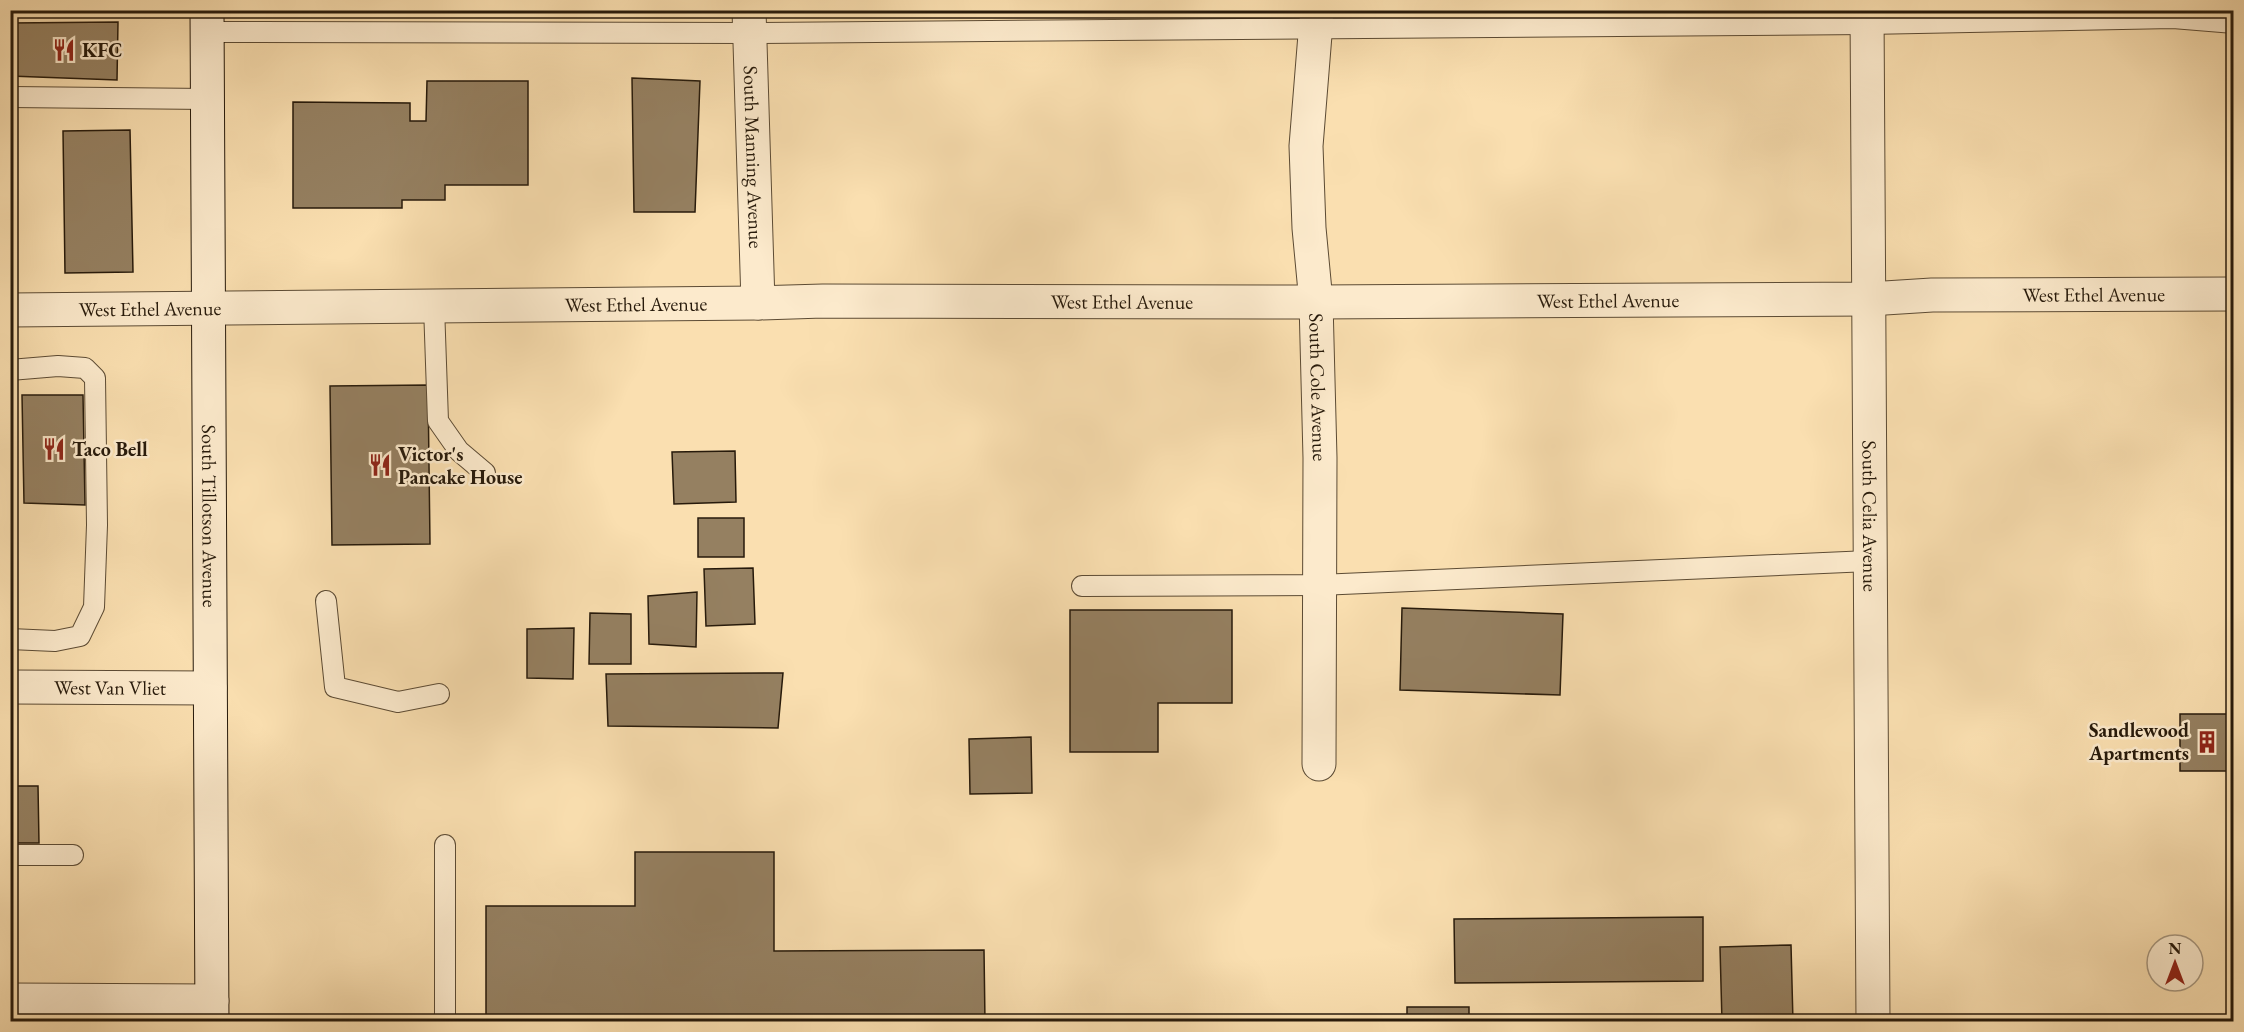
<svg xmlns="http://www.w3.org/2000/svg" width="2244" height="1032" font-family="'EB Garamond',serif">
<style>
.building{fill:#958061;stroke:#271a0b;stroke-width:1.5}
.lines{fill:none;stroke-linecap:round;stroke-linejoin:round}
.service-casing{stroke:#5c4b34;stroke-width:22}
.minor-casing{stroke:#5c4b34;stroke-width:35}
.secondary-casing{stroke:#271a0b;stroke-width:35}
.service{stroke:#fceacc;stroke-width:20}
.minor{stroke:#fceacc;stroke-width:33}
.secondary{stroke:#fceacc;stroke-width:33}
.labels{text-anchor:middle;stroke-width:5;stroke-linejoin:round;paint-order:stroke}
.poi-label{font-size:20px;font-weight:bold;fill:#271a0b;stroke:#fceacc;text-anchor:start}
.street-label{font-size:20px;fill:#271a0b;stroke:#fceacc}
</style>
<rect width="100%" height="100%" fill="#fadfb0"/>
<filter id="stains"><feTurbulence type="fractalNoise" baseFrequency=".00333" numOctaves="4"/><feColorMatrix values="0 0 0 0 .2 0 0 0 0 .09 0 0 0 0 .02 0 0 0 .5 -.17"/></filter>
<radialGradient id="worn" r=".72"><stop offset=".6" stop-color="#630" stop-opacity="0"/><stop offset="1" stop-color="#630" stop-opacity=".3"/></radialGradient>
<g class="building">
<rect x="333" y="10" width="31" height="4"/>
<polygon points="118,22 117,80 10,76 10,23"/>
<polygon points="632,78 700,81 695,212 634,212"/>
<polygon points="427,81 528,81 528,185 445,185 445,200 402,200 402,208 293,208 293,102 410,103 410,121 426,121"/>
<polygon points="130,130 133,272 65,273 63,131"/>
<polygon points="428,385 430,544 332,545 330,386"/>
<polygon points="22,395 83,395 85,505 24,503"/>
<polygon points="735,451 736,502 674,504 672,452"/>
<rect x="698" y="518" width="46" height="39"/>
<polygon points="753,568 755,624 706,626 704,569"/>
<polygon points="697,592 696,647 649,644 648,596"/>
<polygon points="1402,608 1563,614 1560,695 1400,690"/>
<polygon points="1070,610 1232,610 1232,703 1158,703 1158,752 1070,752"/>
<polygon points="590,613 631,614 631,664 589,664"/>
<polygon points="574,628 573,679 527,678 527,629"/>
<polygon points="771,673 783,673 778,728 608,726 606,674"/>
<rect x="2180" y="714" width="54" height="57"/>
<polygon points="1031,737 1032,793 970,794 969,739"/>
<polygon points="10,786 38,786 39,843 10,843"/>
<polygon points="635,852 774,852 774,951 984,950 985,1022 486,1022 486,906 635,906"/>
<polygon points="1703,917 1703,981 1455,983 1454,919"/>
<polygon points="1791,945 1793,1022 1722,1022 1720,947"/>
<rect x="1407" y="1007" width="62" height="15"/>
</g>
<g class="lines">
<g class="service-casing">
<g id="service">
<polyline points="207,32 750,33 1867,24 2173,18 2234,23"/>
<polyline points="10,97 207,99"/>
<polyline points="434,306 438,421 459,451 485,473"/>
<polyline points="10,370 58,366 85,368 95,378 97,525 94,607 80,636 55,641 10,639"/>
<polyline points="1082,586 1319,585 1869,561"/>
<polyline points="326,601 335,687 398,702 439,694"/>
<polyline points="10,855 73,855"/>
<polyline points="445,1022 445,845"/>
</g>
</g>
<g class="minor-casing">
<g id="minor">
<path id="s1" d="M749,10L758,303"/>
<path id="s2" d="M1317,10L1306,146L1309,228L1316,302L1320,458L1319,764"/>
<path id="s3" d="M1867,10L1873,1022"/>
<path id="s4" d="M10,310L758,303L823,301L1316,302L1869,299L1932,295L2234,294"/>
<path id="s5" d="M10,687L210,688"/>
<polyline points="10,1000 212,1001"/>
</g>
</g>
<g class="secondary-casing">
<g id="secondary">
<path id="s6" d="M207,10L212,1022"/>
</g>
</g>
<use href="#service" class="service"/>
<use href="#minor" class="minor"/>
<use href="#secondary" class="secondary"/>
</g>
<defs>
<g id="restaurant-bare" transform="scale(1.8)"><path d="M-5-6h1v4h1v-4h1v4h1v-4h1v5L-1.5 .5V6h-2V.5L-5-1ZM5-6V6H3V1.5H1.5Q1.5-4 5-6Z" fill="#8f2418" stroke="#fceacc" stroke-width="2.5" paint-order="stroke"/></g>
<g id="building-bare" transform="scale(1.8)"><path d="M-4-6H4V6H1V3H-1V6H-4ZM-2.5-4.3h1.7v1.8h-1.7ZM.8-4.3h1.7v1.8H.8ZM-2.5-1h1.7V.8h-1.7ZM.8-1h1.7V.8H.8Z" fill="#8f2418" stroke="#fceacc" stroke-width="2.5" paint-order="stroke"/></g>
</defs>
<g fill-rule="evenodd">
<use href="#restaurant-bare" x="64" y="50"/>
<use href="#restaurant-bare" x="54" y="449"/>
<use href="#restaurant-bare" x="380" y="465"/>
<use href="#building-bare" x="2207" y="742"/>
</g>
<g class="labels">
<g class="poi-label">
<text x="82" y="57">KFC</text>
<text x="72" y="456">Taco Bell</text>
<text x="398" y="461">Victor's<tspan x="398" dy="23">Pancake House</tspan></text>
<text x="2189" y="737" text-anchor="end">Sandlewood<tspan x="2189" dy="23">Apartments</tspan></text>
</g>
<g class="street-label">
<text dy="7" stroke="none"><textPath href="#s1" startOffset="147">South Manning Avenue</textPath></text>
<text dy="7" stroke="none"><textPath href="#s4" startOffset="2084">West Ethel Avenue</textPath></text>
<text dy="7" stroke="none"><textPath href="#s4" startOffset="1598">West Ethel Avenue</textPath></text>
<text dy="7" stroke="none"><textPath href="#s4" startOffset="1112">West Ethel Avenue</textPath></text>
<text dy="7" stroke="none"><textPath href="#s4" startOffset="626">West Ethel Avenue</textPath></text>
<text dy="7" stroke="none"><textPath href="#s4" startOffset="140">West Ethel Avenue</textPath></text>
<text dy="7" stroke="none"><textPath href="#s2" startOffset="378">South Cole Avenue</textPath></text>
<text dy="7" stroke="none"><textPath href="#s6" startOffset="506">South Tillotson Avenue</textPath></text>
<text dy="7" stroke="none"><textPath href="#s3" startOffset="506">South Celia Avenue</textPath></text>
<text dy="7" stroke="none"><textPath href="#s5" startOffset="100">West Van Vliet</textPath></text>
</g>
</g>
<rect width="2244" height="1032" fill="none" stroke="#fadfb0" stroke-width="36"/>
<rect x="12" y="12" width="2220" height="1008" fill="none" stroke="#271a0b" stroke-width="3"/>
<rect x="18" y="18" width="2208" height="996" fill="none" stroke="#271a0b" stroke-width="1.5"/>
<g transform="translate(2175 963)"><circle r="28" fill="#fceacc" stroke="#a7977f" stroke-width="1.5"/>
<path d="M0-4.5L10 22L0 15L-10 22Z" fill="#8f2418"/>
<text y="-9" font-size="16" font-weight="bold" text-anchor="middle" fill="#271a0b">N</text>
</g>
<rect width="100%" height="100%" filter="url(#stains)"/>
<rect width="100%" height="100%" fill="url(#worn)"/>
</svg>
